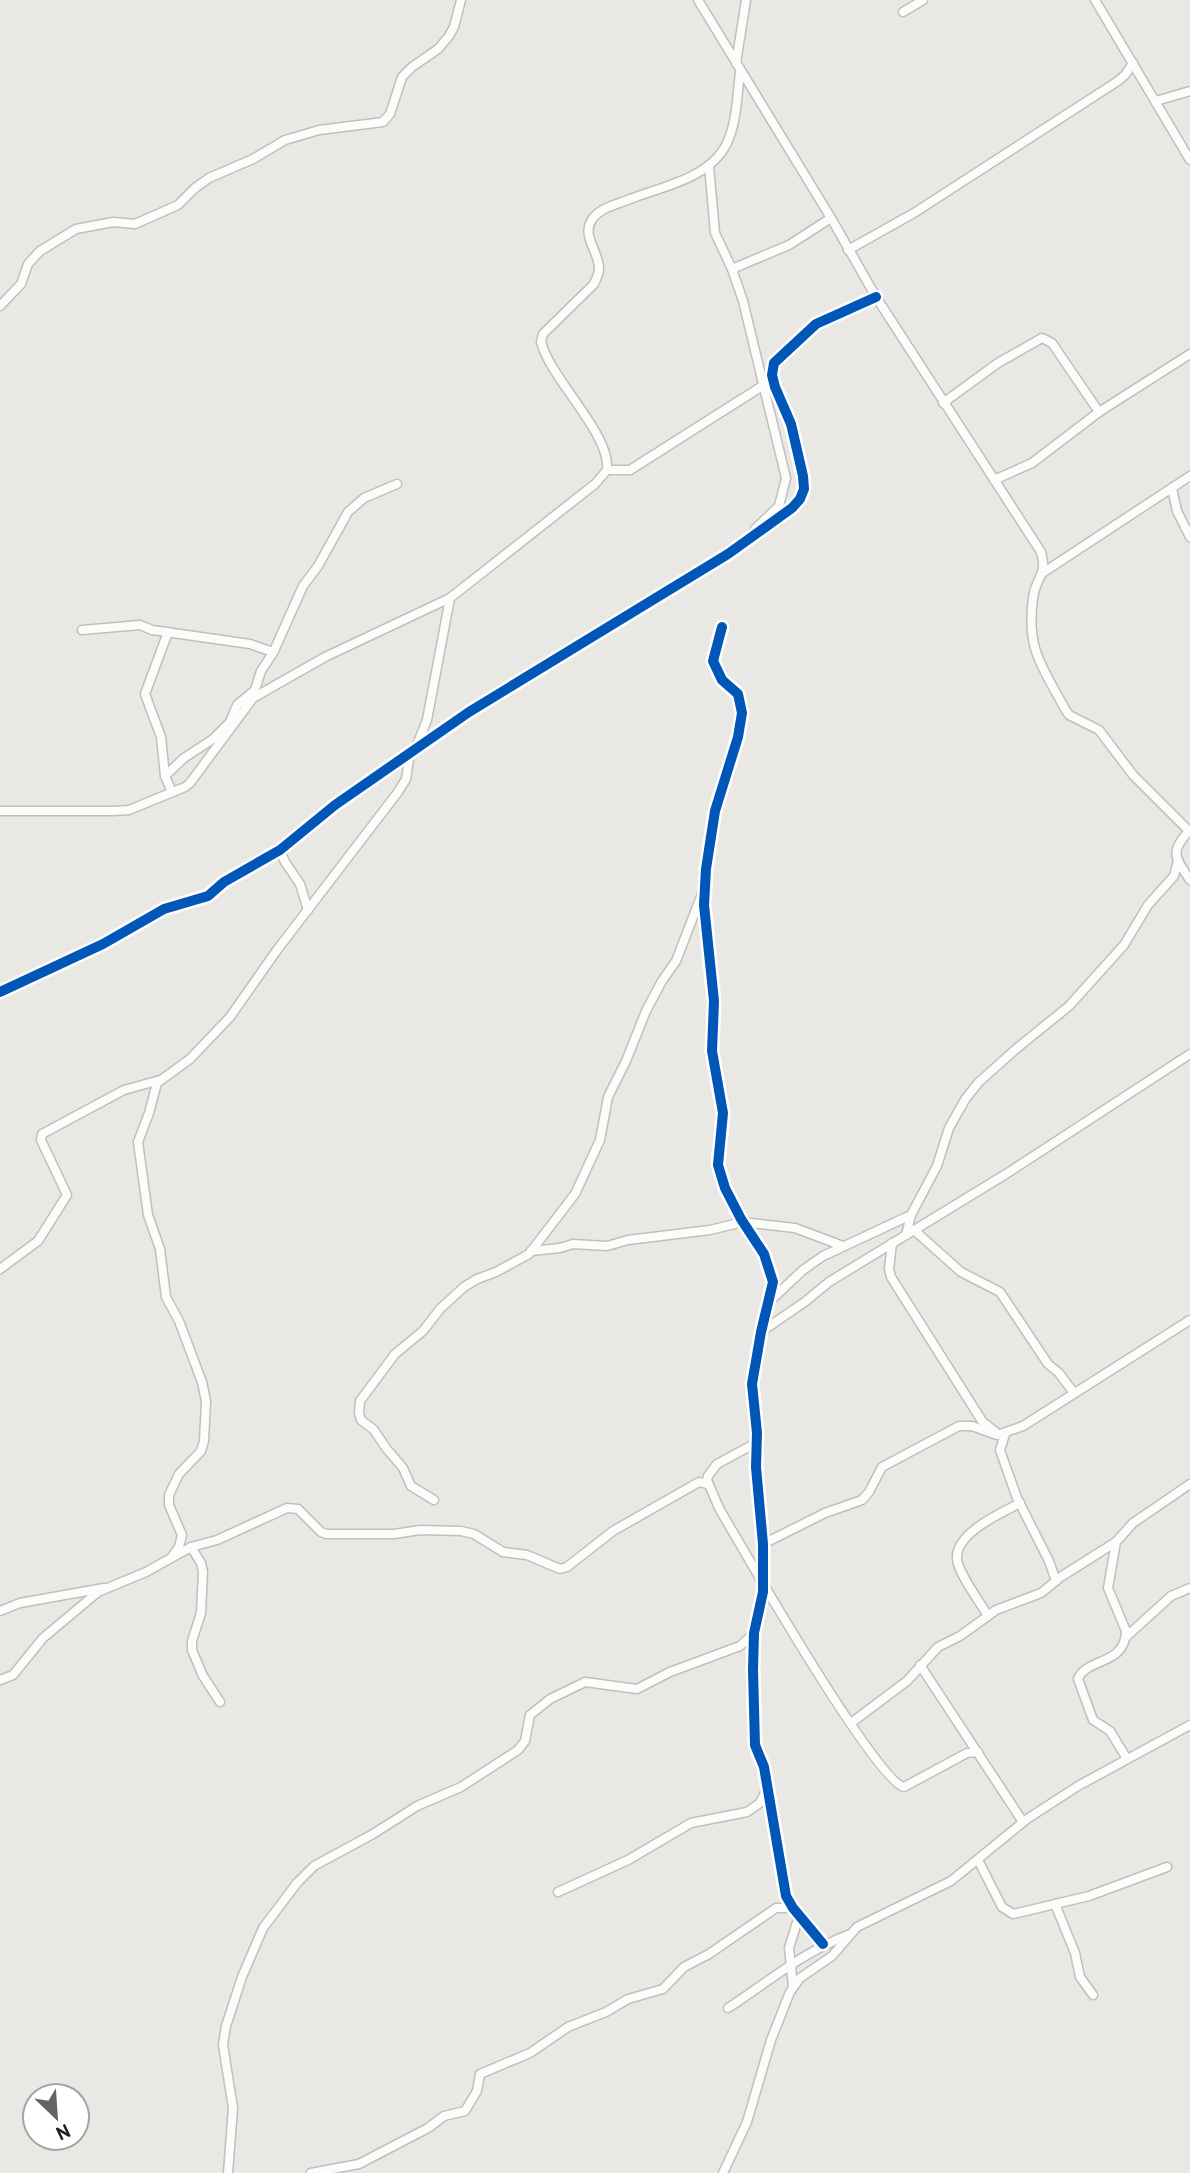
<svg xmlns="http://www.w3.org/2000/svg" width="1190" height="2173" font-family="'PT Sans',sans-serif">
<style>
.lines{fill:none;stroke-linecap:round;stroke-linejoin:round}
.minor-casing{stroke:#c0bfbd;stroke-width:11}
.minor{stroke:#fcfcfb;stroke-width:8}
.cycleway-casing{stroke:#fff;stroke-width:15}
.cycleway{stroke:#0057b8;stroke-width:10}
</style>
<rect width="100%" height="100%" fill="#eae8e5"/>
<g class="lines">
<g class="minor-casing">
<g id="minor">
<path d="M698,0L831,218L876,297L1041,552C1048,577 1036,575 1033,598C1026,649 1042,666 1065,709L1069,715L1099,730L1133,775L1189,831"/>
<polyline points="1095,0 1190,160"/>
<polyline points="903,12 923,0"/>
<polyline points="736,63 746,0"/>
<polyline points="1156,101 1190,91"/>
<polyline points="709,166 715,233 732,269 743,301 786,478 779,506 755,529"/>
<polyline points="848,250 914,213 1118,81 1125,75 1133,63"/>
<polyline points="732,269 789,245 831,218"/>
<polyline points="0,306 21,284 28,264 40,251 76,229 113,222 135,224 178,205 195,188 209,178 253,159 285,140 319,130 383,122 390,114 402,77 412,67 438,49 449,36 454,27 461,0"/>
<polyline points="943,403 998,363 1042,338 1052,343 1099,412"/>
<polyline points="607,470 630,470 764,385"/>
<polyline points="994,480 1032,463 1099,412 1190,354"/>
<polyline points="1172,488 1177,511 1190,537"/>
<polyline points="1044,572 1190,476"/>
<polyline points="722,627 713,661 722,680 738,694 742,713 738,737 715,811 706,869 704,905 714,1001 712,1051 723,1113 718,1165 725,1188 741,1219 764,1254 773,1282 761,1332 752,1384 757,1433 756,1467 763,1544 763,1592 754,1633 753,1670 755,1745 764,1767 786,1896 793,1908 823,1944"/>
<polyline points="82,630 140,625 152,630 250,644 273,652"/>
<polyline points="168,632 145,694 161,737 165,776 172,792"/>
<path d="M416,747L427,720L450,598L595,484L607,470C611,434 551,380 541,342L543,334L594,284C596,279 599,274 599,269C599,250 580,236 593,218C602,207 618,204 630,199C662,187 709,178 726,145C737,124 737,95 740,72"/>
<polyline points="165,776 184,758 213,739 230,722 237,705 255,690 261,671 273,653 303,586 318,566 348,512 364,498 397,484"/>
<polyline points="0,811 113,811 129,810 185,787 190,783 253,698 325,657 450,598"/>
<path d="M1190,830C1169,852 1175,857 1190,880"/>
<polyline points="280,850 285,862 300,884 308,910"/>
<polyline points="0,992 103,944 164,909 208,896 224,882 280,850 335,805 469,712 728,554 792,508 800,499 804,489 803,476 791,424 775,387 772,375 774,363 816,324 876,297"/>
<polyline points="914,1230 961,1272 1000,1292 1048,1364 1059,1373 1074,1393"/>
<polyline points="906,1235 911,1215 937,1166 949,1128 966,1098 979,1082 1016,1049 1069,1006 1124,945 1148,905 1174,876 1178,861"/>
<polyline points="892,1243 889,1269 891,1277 982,1421 998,1434"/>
<polyline points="531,1251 560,1248 573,1244 607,1246 628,1240 710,1230 743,1222 795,1228 843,1246"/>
<polyline points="0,1269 38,1241 67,1195 41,1140 42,1134 124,1090 160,1080"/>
<polyline points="770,1301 803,1270 823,1256 911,1215"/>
<polyline points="761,1332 806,1301 829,1282 1006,1174 1190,1054"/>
<polyline points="1005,1434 1000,1450 1006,1467 1017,1498 1049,1561 1056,1581"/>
<path d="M756,1443L717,1464L708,1476L707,1480L719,1508C741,1546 877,1783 904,1787L967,1753L978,1752"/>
<polyline points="434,1500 411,1486 403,1468 386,1448 374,1430 361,1420 359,1413 360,1401 395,1354 423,1331 440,1309 464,1287 477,1279 496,1272 529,1254 575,1194 600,1140 608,1097 626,1061 646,1011 662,981 676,961 702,894"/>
<polyline points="763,1544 825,1513 862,1500 869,1492 882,1467 959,1426 972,1426 997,1435 1023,1426 1190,1320"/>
<polyline points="191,1547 201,1563 203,1572 201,1613 192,1641 192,1650 203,1676 220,1702"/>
<polyline points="171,1558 179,1547 182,1535 169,1505 169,1495 179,1474 201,1451 204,1441 206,1401 202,1382 179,1321 166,1297 160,1249 148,1215 138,1142 149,1113 157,1083 190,1059 230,1017 277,950 398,792 406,779 410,753"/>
<polyline points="0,1611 20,1603 104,1588"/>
<path d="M988,1616C980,1602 958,1573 957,1559C955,1533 1001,1513 1020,1503"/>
<polyline points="1126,1637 1171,1596 1190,1588"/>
<polyline points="920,1665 1023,1822"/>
<polyline points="0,1680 13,1675 43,1638 98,1592 146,1572 191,1547 217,1540 287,1508 298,1509 321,1532 326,1534 394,1534 420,1530 461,1531 474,1534 503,1552 527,1555 560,1569 567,1567 613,1531 699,1482 708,1484"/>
<polyline points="851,1723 907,1681 938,1647 960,1636 996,1610 1041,1593 1062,1576 1116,1542"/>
<path d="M1127,1759L1110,1731L1093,1720L1078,1679C1087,1657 1125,1666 1126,1631L1108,1588L1116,1542L1133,1523L1190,1484"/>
<polyline points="978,1860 1002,1907 1013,1914 1089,1896 1167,1867"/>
<polyline points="558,1892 628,1860 691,1823 747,1812 760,1803 768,1787"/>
<polyline points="1055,1904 1075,1953 1080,1977 1093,1995"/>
<polyline points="793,1986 789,1948 799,1916"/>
<path d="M728,2008C768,1982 803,1952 848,1935"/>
<polyline points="228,2173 233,2108 223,2045 226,2026 242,1977 263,1928 297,1883 314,1866 373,1834 417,1806 461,1787 518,1750 525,1741 530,1715 550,1699 585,1682 637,1689 670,1672 740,1646 754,1633"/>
<polyline points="311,2173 359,2164 428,2128 444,2116 465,2111 477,2091 480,2074 530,2053 568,2027 606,2012 628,1999 663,1989 684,1967 709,1954 776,1908 793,1908"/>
<polyline points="723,2173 747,2122 771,2040 790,1992 800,1978 832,1956 857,1927 951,1881 1027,1819 1078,1786 1190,1725"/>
</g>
</g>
<use href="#minor" class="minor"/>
<g class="cycleway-casing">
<g id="cycleway">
<polyline points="722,627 713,661 722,680 738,694 742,713 738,737 715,811 706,869 704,905 714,1001 712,1051 723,1113 718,1165 725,1188 741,1219 764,1254 773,1282 761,1332 752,1384 757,1433 756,1467 763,1544 763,1592 754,1633 753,1670 755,1745 764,1767 786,1896 793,1908 823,1944"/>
<polyline points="0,992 103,944 164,909 208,896 224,882 280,850 335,805 469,712 728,554 792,508 800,499 804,489 803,476 791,424 775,387 772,375 774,363 816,324 876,297"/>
</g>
</g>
<use href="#cycleway" class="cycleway"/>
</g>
<g transform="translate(56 2117) rotate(155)"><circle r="33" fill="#ffffff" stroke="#a4a4a4" stroke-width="2"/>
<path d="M0-5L12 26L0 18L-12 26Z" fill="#646362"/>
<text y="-10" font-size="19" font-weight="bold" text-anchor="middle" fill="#1c1c1c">N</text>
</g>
</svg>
